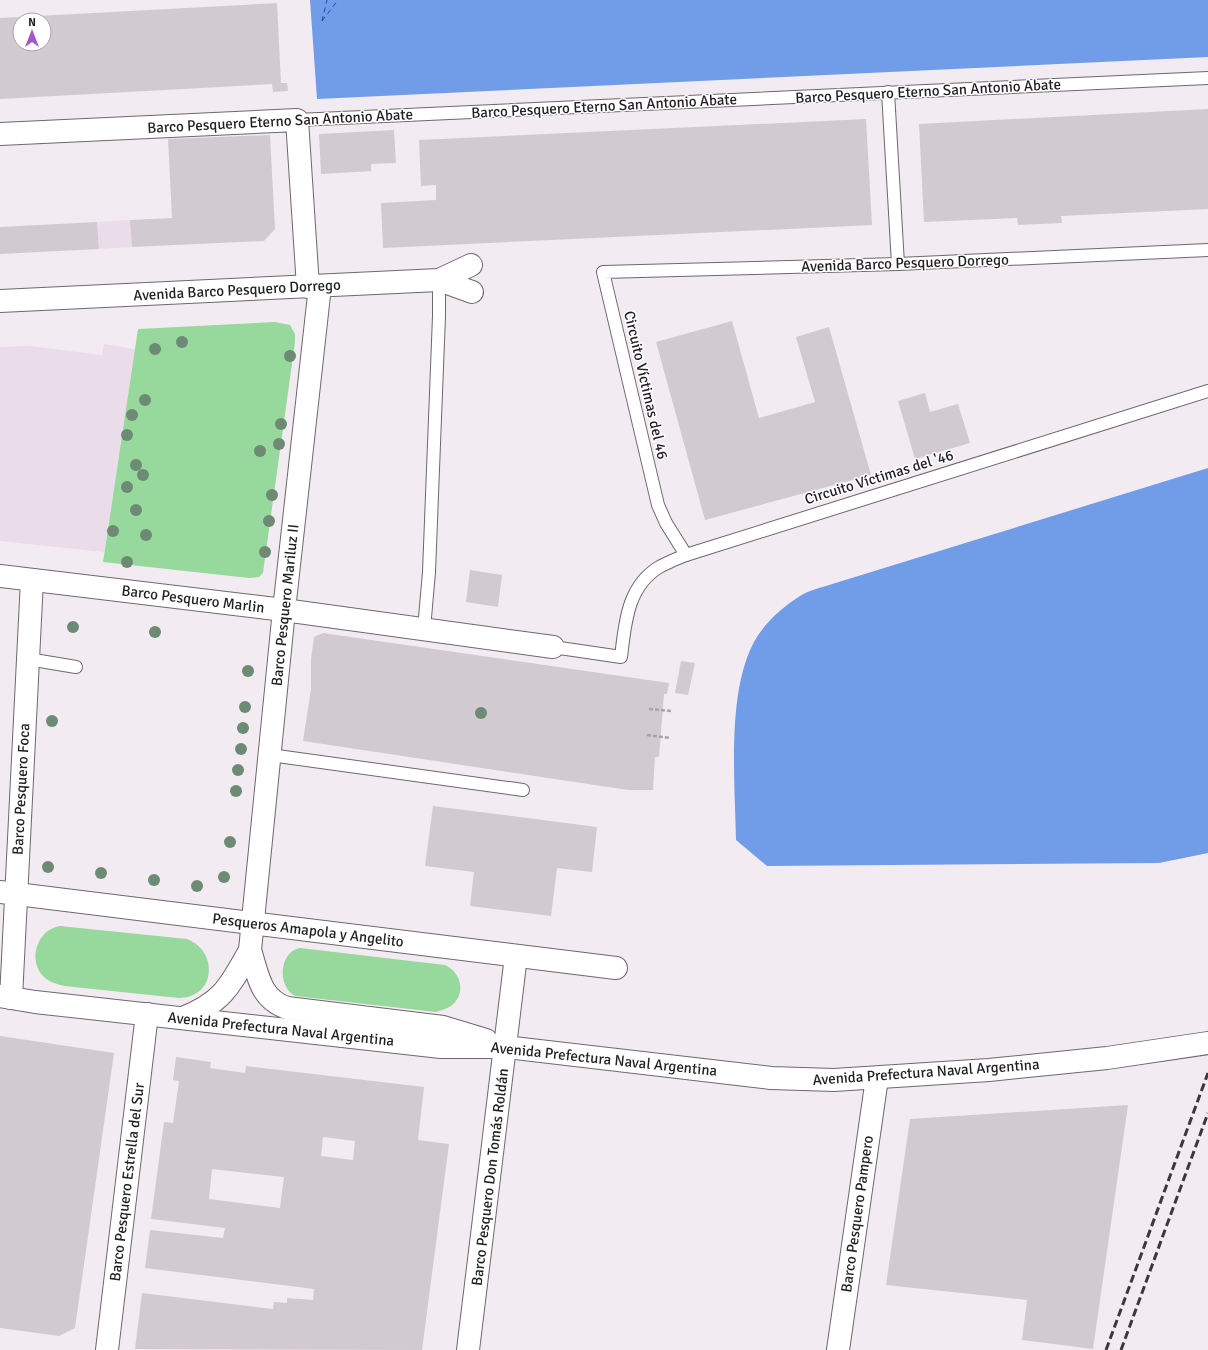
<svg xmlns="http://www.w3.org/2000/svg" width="1208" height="1350" font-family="Signika,sans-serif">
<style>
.built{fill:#eadce9}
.green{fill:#97d99d}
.water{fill:#719de8}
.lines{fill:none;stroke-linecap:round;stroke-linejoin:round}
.ferry{stroke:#1c4da5;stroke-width:1;stroke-dasharray:5 4;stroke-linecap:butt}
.building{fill:#d2cad1;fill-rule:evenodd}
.lane-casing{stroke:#6e676d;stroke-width:14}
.street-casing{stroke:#6e676d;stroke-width:24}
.path{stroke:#a9a3a8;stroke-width:2.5;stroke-dasharray:4 2;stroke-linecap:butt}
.lane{stroke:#fff;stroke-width:12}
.street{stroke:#fff;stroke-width:22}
.rail{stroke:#3b383b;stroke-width:3;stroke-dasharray:8 4;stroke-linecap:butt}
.tree{fill:#6d8a75}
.labels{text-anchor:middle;stroke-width:3;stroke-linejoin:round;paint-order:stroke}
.street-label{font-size:15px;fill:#221f22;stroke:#fff}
</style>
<rect width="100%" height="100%" fill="#f3ebf2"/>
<g class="built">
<polygon points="130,220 132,247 99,249 97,222"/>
<polygon points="104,344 135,349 104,552 0,541 0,347 30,346 102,355"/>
</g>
<g class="green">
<polygon points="275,322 290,325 295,334 295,342 263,573 259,577 249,578 103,562 138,329"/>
<path d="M60,926L187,939C219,951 216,998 179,998L64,986C57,984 49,982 44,977C27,961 37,929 60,926Z"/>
<path d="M300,948L445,965C461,972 467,994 451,1006C446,1009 441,1010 436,1012L295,996C277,986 279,952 300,948Z"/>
</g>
<g class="water">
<polygon points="310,0 1208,0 1208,57 317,99"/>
<path d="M1208,468V853L1159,863L767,866L736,840C735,784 727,697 752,646C762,625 781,608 800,596C808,591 819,588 829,585Z"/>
</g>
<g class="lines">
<g class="ferry">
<polyline points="322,21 338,0"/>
<polyline points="322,21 327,0"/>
</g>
</g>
<g class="building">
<path d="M277,3L281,83H287L288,91L273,92L272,84L0,99V18ZM20,20H44V44H20Z"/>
<polygon points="1208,109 1208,209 1061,216 1062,223 1018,225 1017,218 924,222 919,124"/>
<polygon points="866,119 872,225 383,248 381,203 436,200 436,185 421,186 419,140"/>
<polygon points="394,130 396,163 371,164 371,171 321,174 319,134"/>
<polygon points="270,135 275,229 264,241 132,247 130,220 172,218 168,139"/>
<polygon points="97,222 99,249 0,254 0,227"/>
<polygon points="732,321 759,418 815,402 796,337 829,327 871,475 705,520 656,342"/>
<polygon points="925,393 930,412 958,404 970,443 915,459 898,401"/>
<polygon points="470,570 502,575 498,607 466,602"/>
<polygon points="323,633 669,683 667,694 664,694 659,757 655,757 653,790 628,790 303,741 311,689 311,659 314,637"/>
<polygon points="681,661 695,663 688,695 675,693"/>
<polygon points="433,806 597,827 592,872 557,868 551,916 470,906 474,872 425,866"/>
<polygon points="0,1036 114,1053 75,1328 59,1336 0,1328"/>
<path d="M176,1057L211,1062L210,1068L245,1073L246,1066L424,1087L418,1140L449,1144L422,1350L135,1349L142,1293L273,1309L274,1302L287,1303V1298L313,1300L314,1289L145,1268L150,1230L223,1238L225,1228L151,1219L164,1122L173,1123L179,1081L173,1080ZM323,1137L355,1141L353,1160L321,1156ZM212,1169L284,1177L280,1208L209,1199Z"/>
<polygon points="1128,1105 1093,1349 1022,1340 1027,1300 886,1285 910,1119"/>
</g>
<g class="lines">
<g class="lane-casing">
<g id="lane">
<polyline points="888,92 898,264"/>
<polyline points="297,120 1208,78"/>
<polyline points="686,555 666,523 658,505 603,272 898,264 1208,250"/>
<polyline points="424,629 429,572 439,316 439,280"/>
<path d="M553,647L621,657C625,624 627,585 661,566C669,562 678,558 686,555L1208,391"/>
<polyline points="28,659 76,667"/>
<polyline points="270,755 523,790"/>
</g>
</g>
<g class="street-casing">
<g id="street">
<polyline points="0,134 297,120 308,287"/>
<polyline points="439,280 472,292"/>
<path d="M320,286L284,610L250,950C258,975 260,999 287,1008L443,1027L486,1040"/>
<polyline points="0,301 439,280 471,265"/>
<polyline points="0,576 284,610 553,647"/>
<polyline points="0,892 616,968"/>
<polyline points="0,996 35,1002 441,1047 506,1047 771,1078 834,1080 989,1070 1107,1058 1208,1043"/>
<polyline points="11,998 32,580"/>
<path d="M183,1018C223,1002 230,986 250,950"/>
<polyline points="107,1350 147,1014"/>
<polyline points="468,1350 516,956"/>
<polyline points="838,1350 877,1078"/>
</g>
</g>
<g class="path">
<polyline points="649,709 672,711"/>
<polyline points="647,735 670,738"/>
</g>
<use href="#lane" class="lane"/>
<use href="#street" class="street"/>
<g class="rail">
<polyline points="1106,1350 1208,1073"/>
<polyline points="1121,1350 1208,1113"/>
</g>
</g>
<g class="tree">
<circle cx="182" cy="342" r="6"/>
<circle cx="155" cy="349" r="6"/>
<circle cx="290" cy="356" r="6"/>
<circle cx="145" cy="400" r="6"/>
<circle cx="132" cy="415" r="6"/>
<circle cx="281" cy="424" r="6"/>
<circle cx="127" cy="435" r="6"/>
<circle cx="279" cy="444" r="6"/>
<circle cx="260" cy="451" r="6"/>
<circle cx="136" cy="465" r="6"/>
<circle cx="143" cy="475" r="6"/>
<circle cx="127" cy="487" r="6"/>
<circle cx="272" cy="495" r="6"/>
<circle cx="136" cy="510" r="6"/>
<circle cx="269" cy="521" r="6"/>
<circle cx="113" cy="531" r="6"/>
<circle cx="146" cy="535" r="6"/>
<circle cx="265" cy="552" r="6"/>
<circle cx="127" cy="562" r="6"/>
<circle cx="73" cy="627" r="6"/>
<circle cx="155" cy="632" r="6"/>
<circle cx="248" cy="671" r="6"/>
<circle cx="245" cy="707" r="6"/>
<circle cx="481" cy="713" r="6"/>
<circle cx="52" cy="721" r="6"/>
<circle cx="243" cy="728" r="6"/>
<circle cx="241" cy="749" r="6"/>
<circle cx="238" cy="770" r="6"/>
<circle cx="236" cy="791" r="6"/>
<circle cx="230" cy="842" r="6"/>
<circle cx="48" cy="867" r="6"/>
<circle cx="101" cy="873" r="6"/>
<circle cx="224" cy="877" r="6"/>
<circle cx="154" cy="880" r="6"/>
<circle cx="197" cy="886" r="6"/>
</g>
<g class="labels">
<g class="street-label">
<text transform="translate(928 91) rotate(-3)" y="5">Barco Pesquero Eterno San Antonio Abate</text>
<text transform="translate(604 106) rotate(-3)" y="5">Barco Pesquero Eterno San Antonio Abate</text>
<text transform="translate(280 121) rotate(-3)" y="5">Barco Pesquero Eterno San Antonio Abate</text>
<text transform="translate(905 263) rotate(-2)" y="5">Avenida Barco Pesquero Dorrego</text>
<text transform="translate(237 290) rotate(-3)" y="5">Avenida Barco Pesquero Dorrego</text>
<text transform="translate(646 385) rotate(77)" y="5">Circuito Víctimas del 46</text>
<text transform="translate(879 477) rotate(-17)" y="5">Circuito Víctimas del '46</text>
<text transform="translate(193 599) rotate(7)" y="5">Barco Pesquero Marlin</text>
<text transform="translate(285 605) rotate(-84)" y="5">Barco Pesquero Mariluz II</text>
<text transform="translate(21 789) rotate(-87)" y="5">Barco Pesquero Foca</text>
<text transform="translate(308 930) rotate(7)" y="5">Pesqueros Amapola y Angelito</text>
<text transform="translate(281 1029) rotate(6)" y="5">Avenida Prefectura Naval Argentina</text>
<text transform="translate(604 1059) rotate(6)" y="5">Avenida Prefectura Naval Argentina</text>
<text transform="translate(926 1072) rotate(-4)" y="5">Avenida Prefectura Naval Argentina</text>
<text transform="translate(490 1177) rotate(-83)" y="5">Barco Pesquero Don Tomás Roldán</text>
<text transform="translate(127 1182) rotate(-83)" y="5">Barco Pesquero Estrella del Sur</text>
<text transform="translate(857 1214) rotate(-82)" y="5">Barco Pesquero Pampero</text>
</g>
</g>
<g transform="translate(32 32)"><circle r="19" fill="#ffffff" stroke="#a7a5a7"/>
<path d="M0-3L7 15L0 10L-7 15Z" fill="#a557c8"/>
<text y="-6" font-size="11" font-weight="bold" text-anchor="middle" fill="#221f22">N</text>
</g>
</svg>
